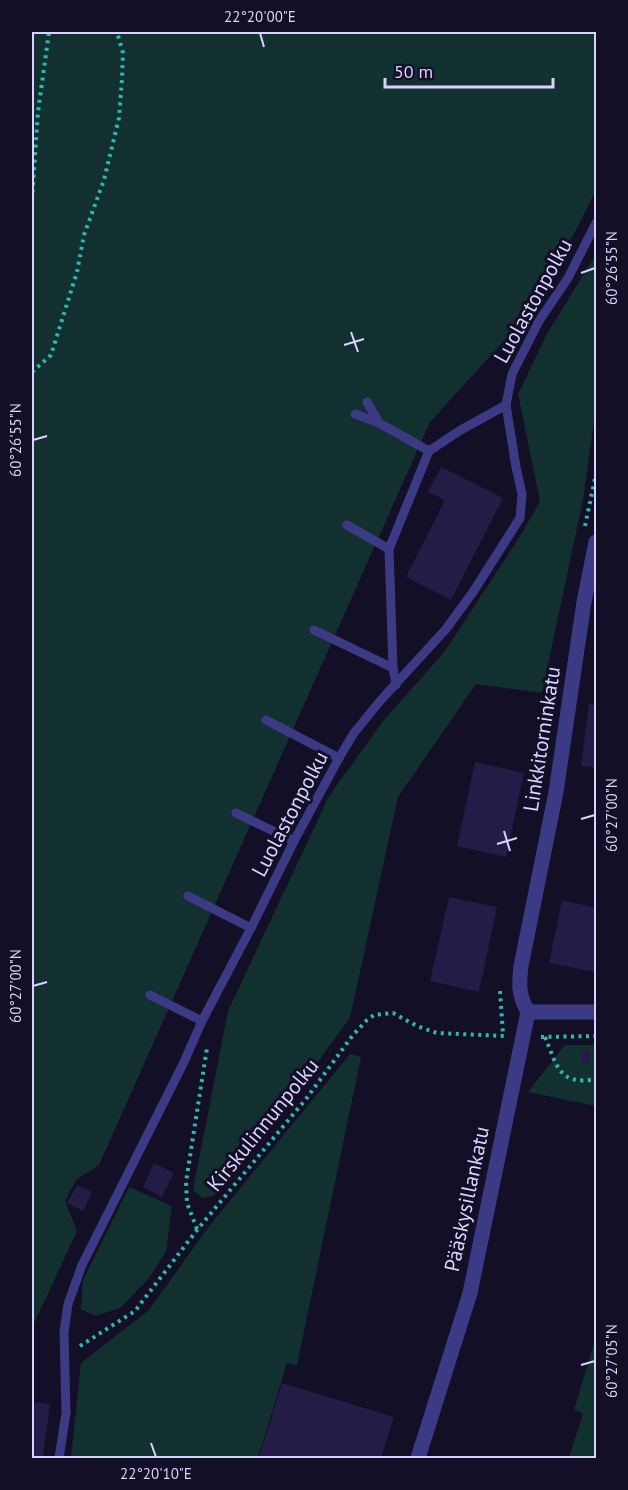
<svg xmlns="http://www.w3.org/2000/svg" width="628" height="1490" font-family="'PT Sans',sans-serif">
<style>
.green{fill:#12302f}
.building{fill:#241b47}
.lines{fill:none;stroke-linecap:round;stroke-linejoin:round}
.path{stroke:#2fb8b0;stroke-width:4;stroke-dasharray:3 4.5;stroke-linecap:butt}
.lane{stroke:#3d3a85;stroke-width:9}
.street{stroke:#3d3a85;stroke-width:15}
.ticks{fill:none;stroke:#d9d4ff;stroke-width:2}
.labels{text-anchor:middle;stroke-width:6;stroke-linejoin:round;paint-order:stroke}
.street-label{font-size:21px;fill:#d9d4ff;stroke:#130f26}
.neatline{fill:none;stroke:#d9d4ff;stroke-width:2}
.ticks-label{font-size:15px;text-anchor:middle;fill:#d9d4ff}
</style>
<rect width="100%" height="100%" fill="#130f26"/>
<g class="green">
<polygon points="32,32 596,32 596,190 575,232 525,318 430,422 99,1165 76,1180 65,1201 77,1231 32,1328"/>
<polygon points="596,254 596,406 583,500 542,693 476,684 398,797 350,1018 235,1174 213,1196 202,1198 193,1190 228,1011 329,796 383,721 445,651 522,533 540,501 518,394 547,334"/>
<polygon points="565,1045 596,1045 596,1106 528,1092"/>
<polygon points="350,1054 361,1057 297,1365 287,1363 258,1458 71,1458 81,1363 149,1310 210,1225"/>
<polygon points="129,1187 172,1206 166,1251 149,1278 120,1308 95,1316 81,1309 83,1280"/>
<polygon points="595,1340 596,1458 569,1458 583,1413 574,1410"/>
</g>
<g class="building">
<polygon points="441,467 503,498 451,600 406,577 445,500 428,492"/>
<polygon points="589,704 596,705 596,768 581,766"/>
<polygon points="475,762 524,773 506,857 457,846"/>
<polygon points="449,897 497,907 479,992 430,981"/>
<polygon points="562,900 596,908 596,966 595,972 549,963"/>
<rect x="581" y="1050" width="9" height="13"/>
<polygon points="154,1163 174,1173 162,1197 143,1187"/>
<polygon points="77,1185 92,1192 83,1211 67,1203"/>
<polygon points="282,1383 394,1417 381,1458 259,1458"/>
<polygon points="32,1402 50,1404 43,1458 32,1458"/>
</g>
<g class="lines">
<g class="path">
<polyline points="32,200 38,112 49,32"/>
<polyline points="32,372 51,355 77,272 84,235 104,180 119,118 122,79 123,53 117,32"/>
<polyline points="585,526 596,474"/>
<polyline points="500,991 503,1034"/>
<polyline points="541,1037 596,1036"/>
<path d="M545,1037C557,1066 559,1086 596,1079"/>
<polyline points="197,1229 187,1203 186,1182 207,1048"/>
<polyline points="80,1346 135,1311 197,1230 306,1099 353,1035 367,1020 374,1015 393,1013 417,1026 437,1033 504,1036"/>
</g>
<g class="lane">
<polyline points="367,402 379,423"/>
<polyline points="355,414 379,423 429,451"/>
<polyline points="347,525 389,549"/>
<polyline points="314,630 393,668"/>
<polyline points="396,685 393,668 389,549 429,451 459,431 506,405"/>
<polyline points="266,720 339,758"/>
<polyline points="236,813 294,841"/>
<polyline points="188,896 251,928"/>
<polyline points="150,995 202,1021"/>
<polyline points="59,1458 66,1413 64,1332 68,1304 82,1265 184,1062 202,1021 251,928 294,841 339,758 354,733 380,701 446,629 473,592 520,518 522,494 516,467 506,405 512,374 539,321 568,278 596,223"/>
</g>
<g class="street">
<path d="M528,1012C518,994 519,985 521,966L556,792L584,602L596,542"/>
<polyline points="528,1012 596,1012"/>
<polyline points="418,1458 470,1293 528,1012"/>
</g>
</g>
<path class="ticks" d="M260,33L264,47M581,273L595,268M351,332L358,352M344,345L364,339M33,440L47,436M581,819L595,815M504,831L510,851M497,844L517,838M33,986L47,982M581,1365L595,1361M151,1443L156,1457"/>
<g class="labels">
<g class="street-label">
<text transform="translate(533 301) rotate(-61)" y="7">Luolastonpolku</text>
<text transform="translate(542 739) rotate(-81)" y="7">Linkkitorninkatu</text>
<text transform="translate(290 814) rotate(-62)" y="7">Luolastonpolku</text>
<text transform="translate(263 1125) rotate(-51)" y="7">Kirskulinnunpolku</text>
<text transform="translate(467 1199) rotate(-78)" y="7">Pääskysillankatu</text>
</g>
</g>
<rect width="628" height="1490" fill="none" stroke="#130f26" stroke-width="66"/>
<path d="M385 78v9h168v-9" fill="none" stroke="#d9d4ff" stroke-width="3"/>
<text x="394" y="78" font-size="18" fill="#d9d4ff" stroke="#130f26" stroke-width="4.5" paint-order="stroke">50 m</text>
<rect x="33" y="33" width="562" height="1424" class="neatline"/>
<g class="ticks-label">
<text x="260" y="22">22°20'00"E</text>
<text transform="translate(612 268) rotate(-90)" y="5">60°26'55"N</text>
<text transform="translate(16 440) rotate(-90)" y="5">60°26'55"N</text>
<text transform="translate(612 815) rotate(-90)" y="5">60°27'00"N</text>
<text transform="translate(16 986) rotate(-90)" y="5">60°27'00"N</text>
<text transform="translate(612 1361) rotate(-90)" y="5">60°27'05"N</text>
<text x="156" y="1479">22°20'10"E</text>
</g>
</svg>
